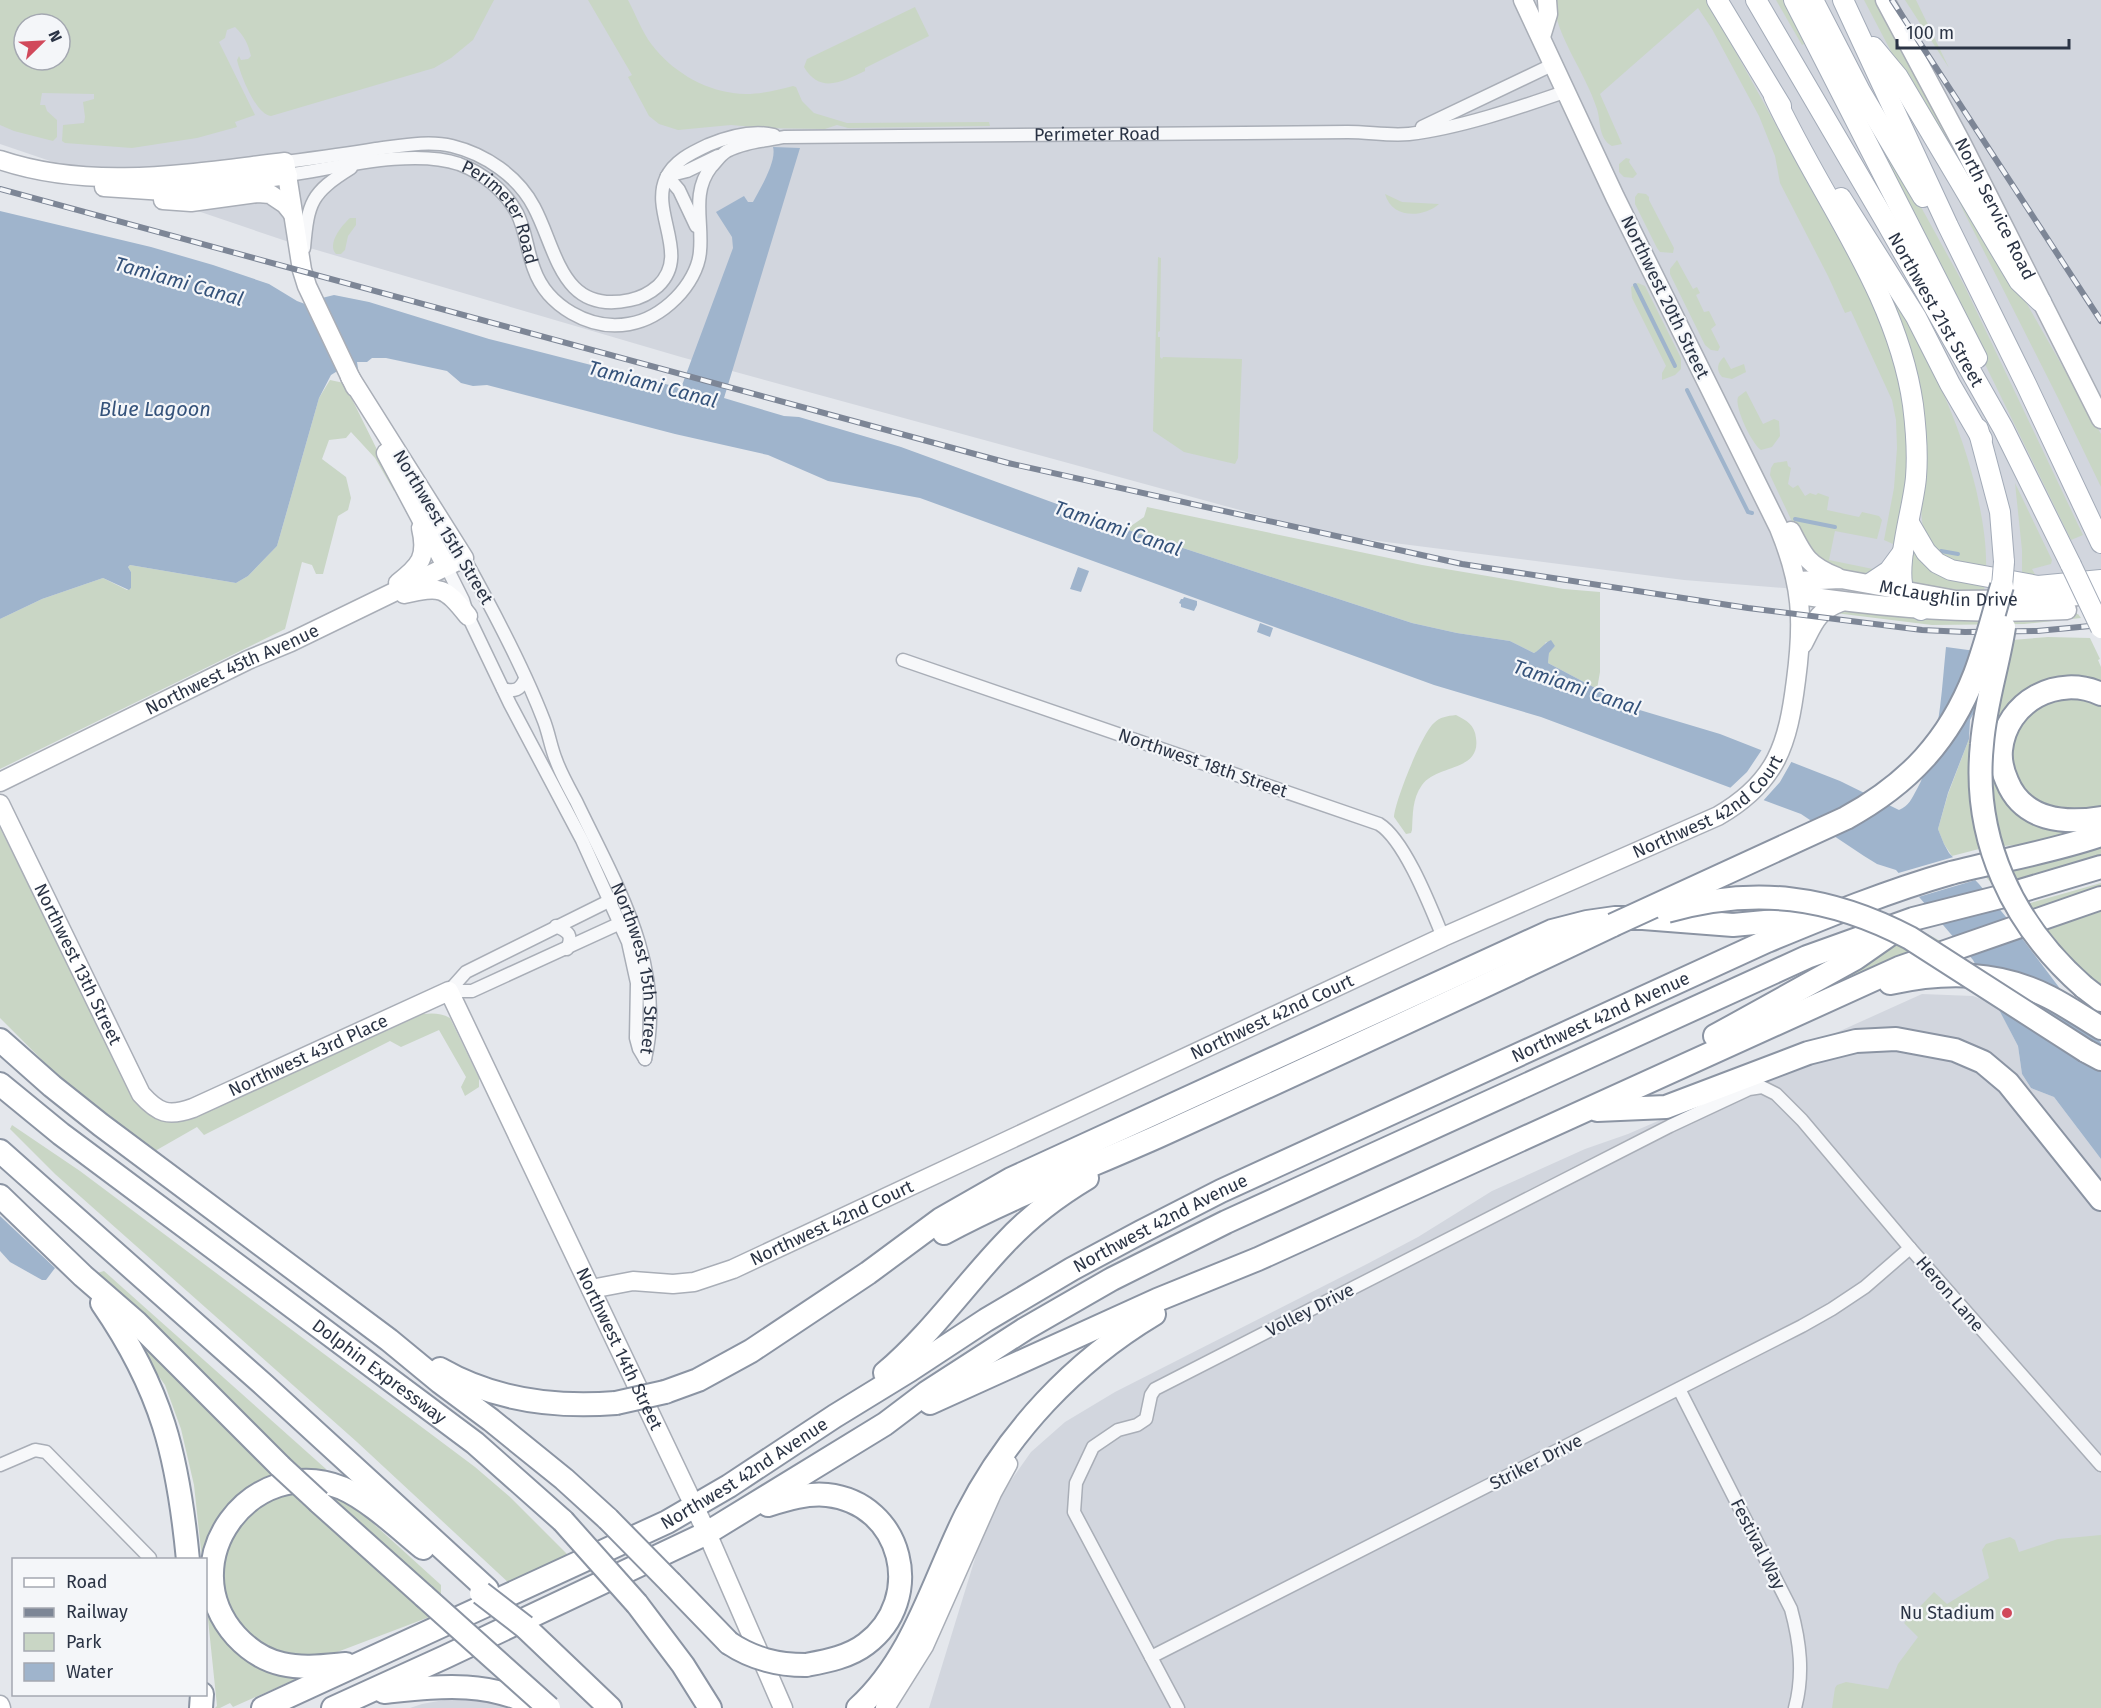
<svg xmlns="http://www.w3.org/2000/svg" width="2101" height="1708" font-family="'Fira Sans',sans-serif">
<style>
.built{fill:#d2d6de;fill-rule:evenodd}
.green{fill:#c9d6c5;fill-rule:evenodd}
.water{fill:#9fb4cc}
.pier{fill:#e4e7ec}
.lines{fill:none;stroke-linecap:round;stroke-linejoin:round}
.stream{stroke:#9fb4cc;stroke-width:4}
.street-casing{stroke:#a9aeb7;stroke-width:15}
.secondary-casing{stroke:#a9aeb7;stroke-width:21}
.primary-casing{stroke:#a3abb8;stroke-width:22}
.highway-casing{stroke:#8b94a3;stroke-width:26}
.street{stroke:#f7f8fa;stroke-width:12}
.secondary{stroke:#fff;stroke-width:18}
.primary{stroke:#fff;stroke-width:20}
.highway{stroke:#fff;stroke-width:22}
.rail-casing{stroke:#7d8696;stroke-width:6}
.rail{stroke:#f4f6f9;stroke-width:4;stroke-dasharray:11;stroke-linecap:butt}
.primary-bridge-casing{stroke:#a3abb8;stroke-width:22;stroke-linecap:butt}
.highway-bridge-casing{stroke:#8b94a3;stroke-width:26;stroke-linecap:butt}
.primary-bridge{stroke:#fff;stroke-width:20}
.highway-bridge{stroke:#fff;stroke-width:22}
.poi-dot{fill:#d1495b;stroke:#f4f6f9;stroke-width:2}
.labels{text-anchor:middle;stroke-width:4.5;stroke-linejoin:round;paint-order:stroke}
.street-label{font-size:18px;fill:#2b3445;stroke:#f4f6f9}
.poi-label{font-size:18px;fill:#2b3445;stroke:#f4f6f9;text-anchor:end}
.water-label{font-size:20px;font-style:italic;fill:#34527a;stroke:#f4f6f9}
</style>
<rect width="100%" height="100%" fill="#e4e7ec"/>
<g class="built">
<path d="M0,0H2101V588L1948,601L1684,580L1331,535L681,357L286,241L0,144ZM24,24H60V60H24Z"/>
<polygon points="1922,994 1973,996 1997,1005 2018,1046 2022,1074 2031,1088 2054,1097 2101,1159 2101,1708 929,1708 985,1526 1000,1496 1031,1452 1065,1422 1115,1392 1367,1264 1418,1237 1492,1191 1585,1149 1628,1134 1658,1121 1696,1096"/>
<polygon points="461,1697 489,1701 517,1708 410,1708 422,1704"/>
</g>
<g class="green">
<path d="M0,0H494L473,40L451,58L434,68L271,116C256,115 240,74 237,60L239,56L241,60L248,59L251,56C248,43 244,36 235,27L227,30L225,38L219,42L255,115L235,122L237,127L197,138L132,148L65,143L62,141L63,125L84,123L85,117L83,102L94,99V94L42,93L40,105H45L47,111L57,120V137L53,141L14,131L0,125ZM24,24H60V60H24Z"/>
<path d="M588,0H628C636,15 642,32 652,45C671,70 702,89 733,93C753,96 774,91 793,86L796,87L802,101L814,113L847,123L989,122L990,126L848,128L837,125L825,129L765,128L731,125L678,130L659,124L649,116L628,77L632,75Z"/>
<path d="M1553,0H1707L1872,299L1891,345L1907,408L1910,480L1892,561L1870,575L1835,571L1805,549L1770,475L1771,468L1774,463L1787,461L1788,466L1791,468L1788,484L1793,488L1798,485L1805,496L1810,493L1816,495L1818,493L1829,497L1827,510L1859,517L1862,512L1879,516L1882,520L1877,539L1835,531L1829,560L1873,569L1879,568L1891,559L1893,544L1884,540L1894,488L1897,448L1896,420L1892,400L1851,311L1845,313L1828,276L1780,183L1775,156L1759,116L1712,29L1698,8L1600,94L1622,144L1612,146C1598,138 1601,122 1597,109C1585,71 1557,39 1553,0Z"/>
<polygon points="1776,0 1787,0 1810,41 1802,45"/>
<polygon points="1807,0 1964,285 2083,535 2071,540"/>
<polygon points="1864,0 1877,0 1979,193 1974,196 1895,59"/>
<polygon points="1905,0 1916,0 1949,68"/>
<path d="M915,7L929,36L865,68V71C842,82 820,94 804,67L807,59Z"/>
<polygon points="1626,158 1630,159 1629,162 1637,174 1633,178 1624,177 1619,172 1619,164"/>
<polygon points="1638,193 1646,194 1649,197 1649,200 1674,248 1673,253 1660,252 1657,248 1635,204 1635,197"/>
<polygon points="1957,193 2027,304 2101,434 2101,487 2058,398 1963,210 1956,194"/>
<path d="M1385,194L1402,202L1439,204C1423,218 1392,219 1385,194Z"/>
<path d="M350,218H356V225L348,236L345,250L341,254H336C327,244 341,226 350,218Z"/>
<polygon points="1158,257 1161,258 1160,331 1158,332 1158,337 1160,337 1160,357 1162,359 1163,357 1242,359 1238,458 1235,464 1184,452 1153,431"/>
<polygon points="1677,260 1693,289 1697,287 1700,293 1696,295 1704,312 1709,311 1716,325 1711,329 1720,347 1718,351 1711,350 1705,345 1670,274 1670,269"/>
<path d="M1871,261C1916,333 1956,406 1976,489C1982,517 1987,542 1986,571C1977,569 1966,568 1958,565C1911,547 1921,505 1925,464Z"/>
<polygon points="1638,283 1645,286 1681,358 1681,369 1675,375 1662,380 1662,373 1666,366 1632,298 1631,287"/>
<path d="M1724,357L1731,369L1744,364L1746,372L1732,379L1722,377C1716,370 1717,363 1724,357Z"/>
<polygon points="330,380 344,383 396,488 394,491 375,458 351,432 346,438 329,440 322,459 346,477 351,498 348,510 338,516 323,574 316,574 312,565 302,562 285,629 0,769 0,619 42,599 103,578 127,590 131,588 131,572 128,567 130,565 236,583 248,576 277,546 319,398"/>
<path d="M1746,391L1763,424L1774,419L1779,421L1780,436L1772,447L1761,450C1752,444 1734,407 1738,397Z"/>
<polygon points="2015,483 2052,560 2051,564 2032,569 2036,576 2034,577 2022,577 2022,550"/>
<polygon points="1147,507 1422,565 1564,589 1600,592 1600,672 1597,689 1548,663 1549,652 1555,646 1546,642 1542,649 1534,653 1510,641 1457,633 1412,623 1128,530 1131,526 1144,517"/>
<polygon points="1913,550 1985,585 1983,595 1959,594 1909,583"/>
<polygon points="1834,609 2064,615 2078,614 2081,618 2024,624 1932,625 1835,613"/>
<path d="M2048,637L2090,638L2100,659L2098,660L2101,667V685L2033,690L1997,771L2074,831L2019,845L2002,846C1997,823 1992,801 1991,778C1989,733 2003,683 2012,640Z"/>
<polygon points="2067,695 2101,704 2101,811 2048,811 2020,790 2011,768 2013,735 2029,711"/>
<path d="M1456,715C1466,720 1475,725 1476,738C1481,772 1437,764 1422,785C1412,799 1413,814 1412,830L1411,833L1406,834L1394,817C1395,801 1422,733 1434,723C1440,717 1447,716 1456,715Z"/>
<polygon points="1969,739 1969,796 1979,849 1952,856 1944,844 1938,829 1948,794"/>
<path d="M0,828L138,1101L187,1118L423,1014C433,1013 441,1013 450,1018L479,1078V1087L465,1096L461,1087L466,1077L439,1030L401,1047L390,1041L204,1135L197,1127L155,1151L63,1081L0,1018Z"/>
<polygon points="2101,844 2101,856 2017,880 1992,884 1986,877"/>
<polygon points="2101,883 2101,890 2033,913 2027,904"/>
<polygon points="2101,910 2101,986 2065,956 2045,931"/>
<polygon points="1924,932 1944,943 1833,985 1830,979 1897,942"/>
<polygon points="12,1125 80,1171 475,1467 510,1497 570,1557 510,1584 357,1442 55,1174 10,1129"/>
<polygon points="104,1271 326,1469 322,1475 300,1474 97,1273"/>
<polygon points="136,1337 281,1477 206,1560 202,1559 194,1485 181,1429 165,1385 150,1364"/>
<polygon points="282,1494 334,1497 354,1506 441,1585 441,1601 432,1616 332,1654 306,1659 253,1645 222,1597 219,1568 237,1527 252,1510"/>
<polygon points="2101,1535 2101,1708 1832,1708 1835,1688 1837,1685 1846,1682 1888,1689 1898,1664 1918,1637 1904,1623 1934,1592 1947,1604 1989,1578 1982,1550 1986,1544 2010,1537 2015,1540 2019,1552 2058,1539"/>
<polygon points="206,1600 210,1606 295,1672 294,1680 233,1707 230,1703 220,1708 215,1708 217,1706"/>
</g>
<g class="water">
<path d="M773,147L800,148L724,398L784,416L799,417L901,447L1128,530L1412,623L1457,633L1510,641L1534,653C1541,649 1544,643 1551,640L1555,646L1549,653L1548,663L1633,708L1720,734L1840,781L1899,810C1909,806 1912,798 1917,789C1940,746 1941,695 1946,647L2005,655L1970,720L1969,739L1948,793L1938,829L1944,844L1949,853L1979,884L2006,917L2101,1043V1159L2054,1097L2031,1088L2022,1074L2018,1046L1973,960L1896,870L1877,864L1864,856L1801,814L1541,717L1434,685L920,498L828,481L768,455L675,434L487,385L473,386L461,383L447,371L386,358H372L367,362H357L359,375L352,362L331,375L319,398L277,546L248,576L236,583L130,565L128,567L131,572V588L129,590L103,578L42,599L0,619V211L151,247L213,265L269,284L297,301L305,304L318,299L334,295L369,302L489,339L681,388L733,248L732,237L716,212L744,196L748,202H753C760,189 777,161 773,147Z"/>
<polygon points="1078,567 1089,571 1081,592 1070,589"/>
<polygon points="1184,597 1197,601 1197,605 1194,611 1181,607 1181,604 1179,603 1181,599 1183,599"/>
<polygon points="1260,623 1273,628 1270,637 1257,632"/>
<polygon points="0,1216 55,1268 46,1280 42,1280 10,1262 0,1251"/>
</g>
<g class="pier">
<polygon points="1763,748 1793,759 1780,782 1762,802 1729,789 1747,772"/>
<polygon points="1957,856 1979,879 1915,898 1895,874"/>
</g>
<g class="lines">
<g class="stream">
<polyline points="1635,285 1675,366"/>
<polyline points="1687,390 1748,512 1752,513"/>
<polyline points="1795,519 1835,527"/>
<polyline points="1941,551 1958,554"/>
</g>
<g class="street-casing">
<g id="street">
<polyline points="1422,127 1554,64"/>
<path d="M285,162C316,158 346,154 376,149C400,146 428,140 452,146C485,154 518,176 534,207C557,250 561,315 630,300C640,298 650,293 658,286C691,255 650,213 666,178C674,161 691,153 708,145C727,137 753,130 774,135"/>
<path id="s1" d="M288,175C337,168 412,148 459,164C483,173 505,191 517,213C526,231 527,251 534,269C547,306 590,331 629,324C647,321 663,311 676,298C688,286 699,268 700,251C703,222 691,193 711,167C716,162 720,155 727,151C744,142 765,141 784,137L1348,132C1369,132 1389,136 1409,134C1460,128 1518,108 1567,91"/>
<polyline points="667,176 679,190 696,226"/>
<polyline points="667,176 687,171 718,156"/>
<path d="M304,248C308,202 311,193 351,168"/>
<path id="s2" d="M464,558C493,610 523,666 544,721C549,734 551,748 556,760C561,774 569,788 576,801C614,881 667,966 645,1059"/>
<polyline points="446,566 463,600 468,616 510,704 582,840 628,942 637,983 636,1038 639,1049 645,1059"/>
<path d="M903,660L1379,824C1405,840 1431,908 1443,937"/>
<path d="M503,689C515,692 520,690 525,679"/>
<path d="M556,926C569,932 573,935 567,949"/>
<polyline points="449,991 466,972 617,897"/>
<polyline points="449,991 472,991 627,920"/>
<path d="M1679,1389L1791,1609C1800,1642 1804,1674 1795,1708"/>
<polyline points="0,1465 35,1450 46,1452 150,1558"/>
<polyline points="1151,1657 1802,1326 1832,1309 1865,1287 1910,1248"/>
<polyline points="1178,1708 1074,1512 1076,1483 1093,1447 1118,1430 1137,1425 1146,1419 1151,1395 1155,1389 1670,1126 1749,1089 1762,1087 1776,1094 1802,1120 1910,1248 2101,1465"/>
</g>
</g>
<g class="secondary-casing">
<g id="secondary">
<path id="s3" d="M1885,0L1961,142L2101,419"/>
<polyline points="1541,37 1548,14 1547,0"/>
<path d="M0,160C92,191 191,173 285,162L302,270L307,286L355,387"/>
<polyline points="104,187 164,191 288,175"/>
<polyline points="163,200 191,202 258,193 270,194 285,204 293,214"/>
<polyline points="386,453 446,566"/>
<path d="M1791,531C1804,557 1809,566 1837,577"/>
<path id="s4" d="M1797,581L1841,579L1956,600L2046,599L2101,594"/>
<path d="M398,583C420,566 428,557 421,528"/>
<path d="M404,594C441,586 444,586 468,616"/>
<path d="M1800,595C1890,609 1976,615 2067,610"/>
<path d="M1803,644C1814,623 1817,611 1841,602"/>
<path id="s5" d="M0,782L248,660L291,642L464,558L350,377"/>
<path id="s6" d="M0,804L141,1094C158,1113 168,1117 193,1108L449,991L707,1533L783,1708"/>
<path id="s7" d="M591,1289L633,1281L673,1284L694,1282L733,1269L1443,937L1718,816C1777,782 1788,744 1796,680C1804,620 1802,584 1779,528L1615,197L1523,0"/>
<polyline points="0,1705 1,1708"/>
<polyline points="885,1708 924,1646 992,1493 1008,1464"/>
</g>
</g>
<g class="primary-casing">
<g id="primary">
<polyline points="1717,0 1781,106"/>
<path id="s8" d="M1756,0L1886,222L2003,428L2071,565"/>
<polyline points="1794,0 1977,358"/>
<polyline points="1813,0 1860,91 1923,197"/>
<polyline points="1843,0 1948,226 2026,384 2101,543"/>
<polyline points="1873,47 1898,77 2019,281 2041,302"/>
<path d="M1774,96C1821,198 1897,292 1913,405C1916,429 1918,453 1916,477C1914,507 1893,569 1905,594C1909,601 1915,606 1921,610"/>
<polyline points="1841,198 1916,317 1950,384 1982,439"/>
<polyline points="1978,429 2000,512 2004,562"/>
<polyline points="1909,523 1926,552 1937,563 1951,570 2038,586 2101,580"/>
<polyline points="1871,583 1889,571 1903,552"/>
</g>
</g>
<g class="highway-casing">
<g id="highway">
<path d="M2101,694C2058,674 2006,701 2001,750C2000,760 2003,772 2007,781C2023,821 2064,824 2101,818"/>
<path d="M1890,983C1945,971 1998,971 2049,997C2067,1006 2084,1018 2101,1028"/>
<polyline points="2084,987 2101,1000"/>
<polyline points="1715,1036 1856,958 1889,935"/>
<polyline points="0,1040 52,1086 101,1125 389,1340 440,1382 491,1420 564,1479 608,1519"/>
<polyline points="2086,1051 2101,1059"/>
<path id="s9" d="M0,1084L61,1134L475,1443L563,1521"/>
<polyline points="1597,1110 1666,1107 1808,1053 1856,1041 1896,1039 1955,1050 1983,1062 2008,1083 2101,1199"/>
<polyline points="0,1151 264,1385 487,1589"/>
<polyline points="0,1196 83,1276 136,1322 280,1466"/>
<path d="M944,1233C1013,1196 1087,1168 1159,1136C1311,1067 1462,997 1613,925"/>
<path d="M102,1303C162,1390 178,1456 188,1560"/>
<path d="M440,1369C494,1400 554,1408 616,1403"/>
<path d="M885,1373C930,1335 964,1286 1004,1244C1028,1218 1057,1196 1087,1178"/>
<polyline points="665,1392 698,1380 751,1351 868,1273 941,1219 1011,1179 1552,931 1587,922 1615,918 1643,918 1733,925 1798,919"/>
<polyline points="930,1403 1157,1300 1258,1259 1899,968 2101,898"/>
<polyline points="319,1502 424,1596"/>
<path d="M768,1505C787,1499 807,1493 827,1495C903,1503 926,1599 866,1644C849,1657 827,1661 806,1665"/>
<polyline points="671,1583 729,1643"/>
<polyline points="637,1604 683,1665 710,1708"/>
<polyline points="525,1627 610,1708"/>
<path d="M346,1664C324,1666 303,1669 282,1664C264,1660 248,1649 236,1636C170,1562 251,1452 342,1488C368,1499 401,1530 423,1548"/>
<path d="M384,1692C442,1686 487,1680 540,1708"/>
<polyline points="201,1708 202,1694"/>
<path id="s10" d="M263,1708L667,1522L729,1486L835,1416L910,1370L986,1320L1072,1269L1141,1232L1221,1191L1767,941C1827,916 1888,891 1951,873C2001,860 2052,852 2101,835"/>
<polyline points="333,1708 445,1657 707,1533 885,1424 926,1393 1025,1329 1112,1279 1226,1222 1807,957 1913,919 2000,897 2101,867"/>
<path d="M858,1708C914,1657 933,1581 966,1515C1008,1432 1074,1362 1154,1314"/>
</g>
</g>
<use href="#street" class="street"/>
<use href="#secondary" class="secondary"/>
<use href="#primary" class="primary"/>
<use href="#highway" class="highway"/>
<g class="rail-casing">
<g id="rail">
<polyline points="1892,0 2101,321"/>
<polyline points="0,189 1008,463 1462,564 1748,608 1922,630 1965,632 2037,631 2101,625"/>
</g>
</g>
<use href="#rail" class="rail"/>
<g class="primary-bridge-casing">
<g id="primary-bridge">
<polyline points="2071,565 2101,628"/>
<polyline points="2002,586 2004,562"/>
</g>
</g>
<g class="highway-bridge-casing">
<g id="highway-bridge">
<path d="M2004,627C1998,666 1985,704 1982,744C1972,839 2013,925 2084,987"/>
<path d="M1667,911C1755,886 1830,896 1910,938L2086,1051"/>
<path d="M1613,925L1846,818C1908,784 1949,741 1975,674C1986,645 1993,615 2002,586"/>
<polyline points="616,1403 665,1392"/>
<polyline points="280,1466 319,1502"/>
<polyline points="608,1519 671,1583"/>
<polyline points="563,1521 637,1604"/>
<polyline points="481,1593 525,1627"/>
<polyline points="424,1596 549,1708"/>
<path d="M729,1643C753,1659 777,1665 806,1665"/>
</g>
</g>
<use href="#primary-bridge" class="primary-bridge"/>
<use href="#highway-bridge" class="highway-bridge"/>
</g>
<circle class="poi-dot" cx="2007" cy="1613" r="6"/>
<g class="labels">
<g class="street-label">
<text dy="6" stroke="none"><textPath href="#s1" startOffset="1017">Perimeter Road</textPath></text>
<text dy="6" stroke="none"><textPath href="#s3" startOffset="236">North Service Road</textPath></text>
<text dy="6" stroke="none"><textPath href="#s1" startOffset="240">Perimeter Road</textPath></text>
<text transform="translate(1665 297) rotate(64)" y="6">Northwest 20th Street</text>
<text dy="6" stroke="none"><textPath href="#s8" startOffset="358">Northwest 21st Street</textPath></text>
<text transform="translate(443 527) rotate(59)" y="6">Northwest 15th Street</text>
<text dy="6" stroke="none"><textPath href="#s4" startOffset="153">McLaughlin Drive</textPath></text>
<text dy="6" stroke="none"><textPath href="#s5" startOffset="258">Northwest 45th Avenue</textPath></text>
<text transform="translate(1203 763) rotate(19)" y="6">Northwest 18th Street</text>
<text dy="6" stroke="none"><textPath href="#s7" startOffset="1226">Northwest 42nd Court</textPath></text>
<text dy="6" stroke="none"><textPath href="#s6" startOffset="178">Northwest 13th Street</textPath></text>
<text dy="6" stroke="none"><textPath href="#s2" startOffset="448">Northwest 15th Street</textPath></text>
<text dy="6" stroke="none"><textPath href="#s7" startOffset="740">Northwest 42nd Court</textPath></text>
<text dy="6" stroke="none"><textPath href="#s10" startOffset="1508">Northwest 42nd Avenue</textPath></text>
<text dy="6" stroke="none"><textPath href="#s6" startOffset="508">Northwest 43rd Place</textPath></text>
<text dy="6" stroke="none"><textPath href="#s7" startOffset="254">Northwest 42nd Court</textPath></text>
<text dy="6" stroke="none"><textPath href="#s10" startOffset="1022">Northwest 42nd Avenue</textPath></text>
<text transform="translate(1950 1294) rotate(49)" y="6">Heron Lane</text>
<text transform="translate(1310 1310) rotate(-27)" y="6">Volley Drive</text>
<text dy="6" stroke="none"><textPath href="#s6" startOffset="1059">Northwest 14th Street</textPath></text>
<text dy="6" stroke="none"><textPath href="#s9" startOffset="476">Dolphin Expressway</textPath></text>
<text transform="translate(1536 1462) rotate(-27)" y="6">Striker Drive</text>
<text dy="6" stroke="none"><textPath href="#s10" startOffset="536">Northwest 42nd Avenue</textPath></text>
<text transform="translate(1758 1544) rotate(63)" y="6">Festival Way</text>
</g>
<g class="poi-label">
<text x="1995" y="1619">Nu Stadium</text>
</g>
<g class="water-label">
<text transform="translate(179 281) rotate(16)" y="7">Tamiami Canal</text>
<text transform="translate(653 384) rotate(15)" y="7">Tamiami Canal</text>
<text x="155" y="416">Blue Lagoon</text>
<text transform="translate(1118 528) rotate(19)" y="7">Tamiami Canal</text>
<text transform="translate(1577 687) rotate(19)" y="7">Tamiami Canal</text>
</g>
</g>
<rect x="12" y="1558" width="195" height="138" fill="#f4f6f9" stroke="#a4a8b1" stroke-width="1.5"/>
<rect x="24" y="1578" width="30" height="9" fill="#ffffff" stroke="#a4a8b1" stroke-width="1.5"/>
<text x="66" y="1588" font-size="18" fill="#2b3445">Road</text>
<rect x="24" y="1608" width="30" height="9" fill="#7d8696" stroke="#a4a8b1" stroke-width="1.5"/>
<text x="66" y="1618" font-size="18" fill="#2b3445">Railway</text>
<rect x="24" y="1633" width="30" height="18" fill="#c9d6c5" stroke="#a4a8b1" stroke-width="1.5"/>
<text x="66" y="1648" font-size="18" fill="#2b3445">Park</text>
<rect x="24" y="1663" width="30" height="18" fill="#9fb4cc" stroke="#a4a8b1" stroke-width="1.5"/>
<text x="66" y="1678" font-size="18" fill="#2b3445">Water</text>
<g transform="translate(42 42) rotate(66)"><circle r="28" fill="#f4f6f9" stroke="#a4a8b1" stroke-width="1.5"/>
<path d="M0-4.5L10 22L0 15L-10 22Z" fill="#d1495b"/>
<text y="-9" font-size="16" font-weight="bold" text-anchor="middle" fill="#2b3445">N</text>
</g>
<path d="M1897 39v9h172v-9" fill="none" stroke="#2b3445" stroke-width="3"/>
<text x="1906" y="39" font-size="18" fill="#2b3445" stroke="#f4f6f9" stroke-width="4.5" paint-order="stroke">100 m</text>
</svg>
